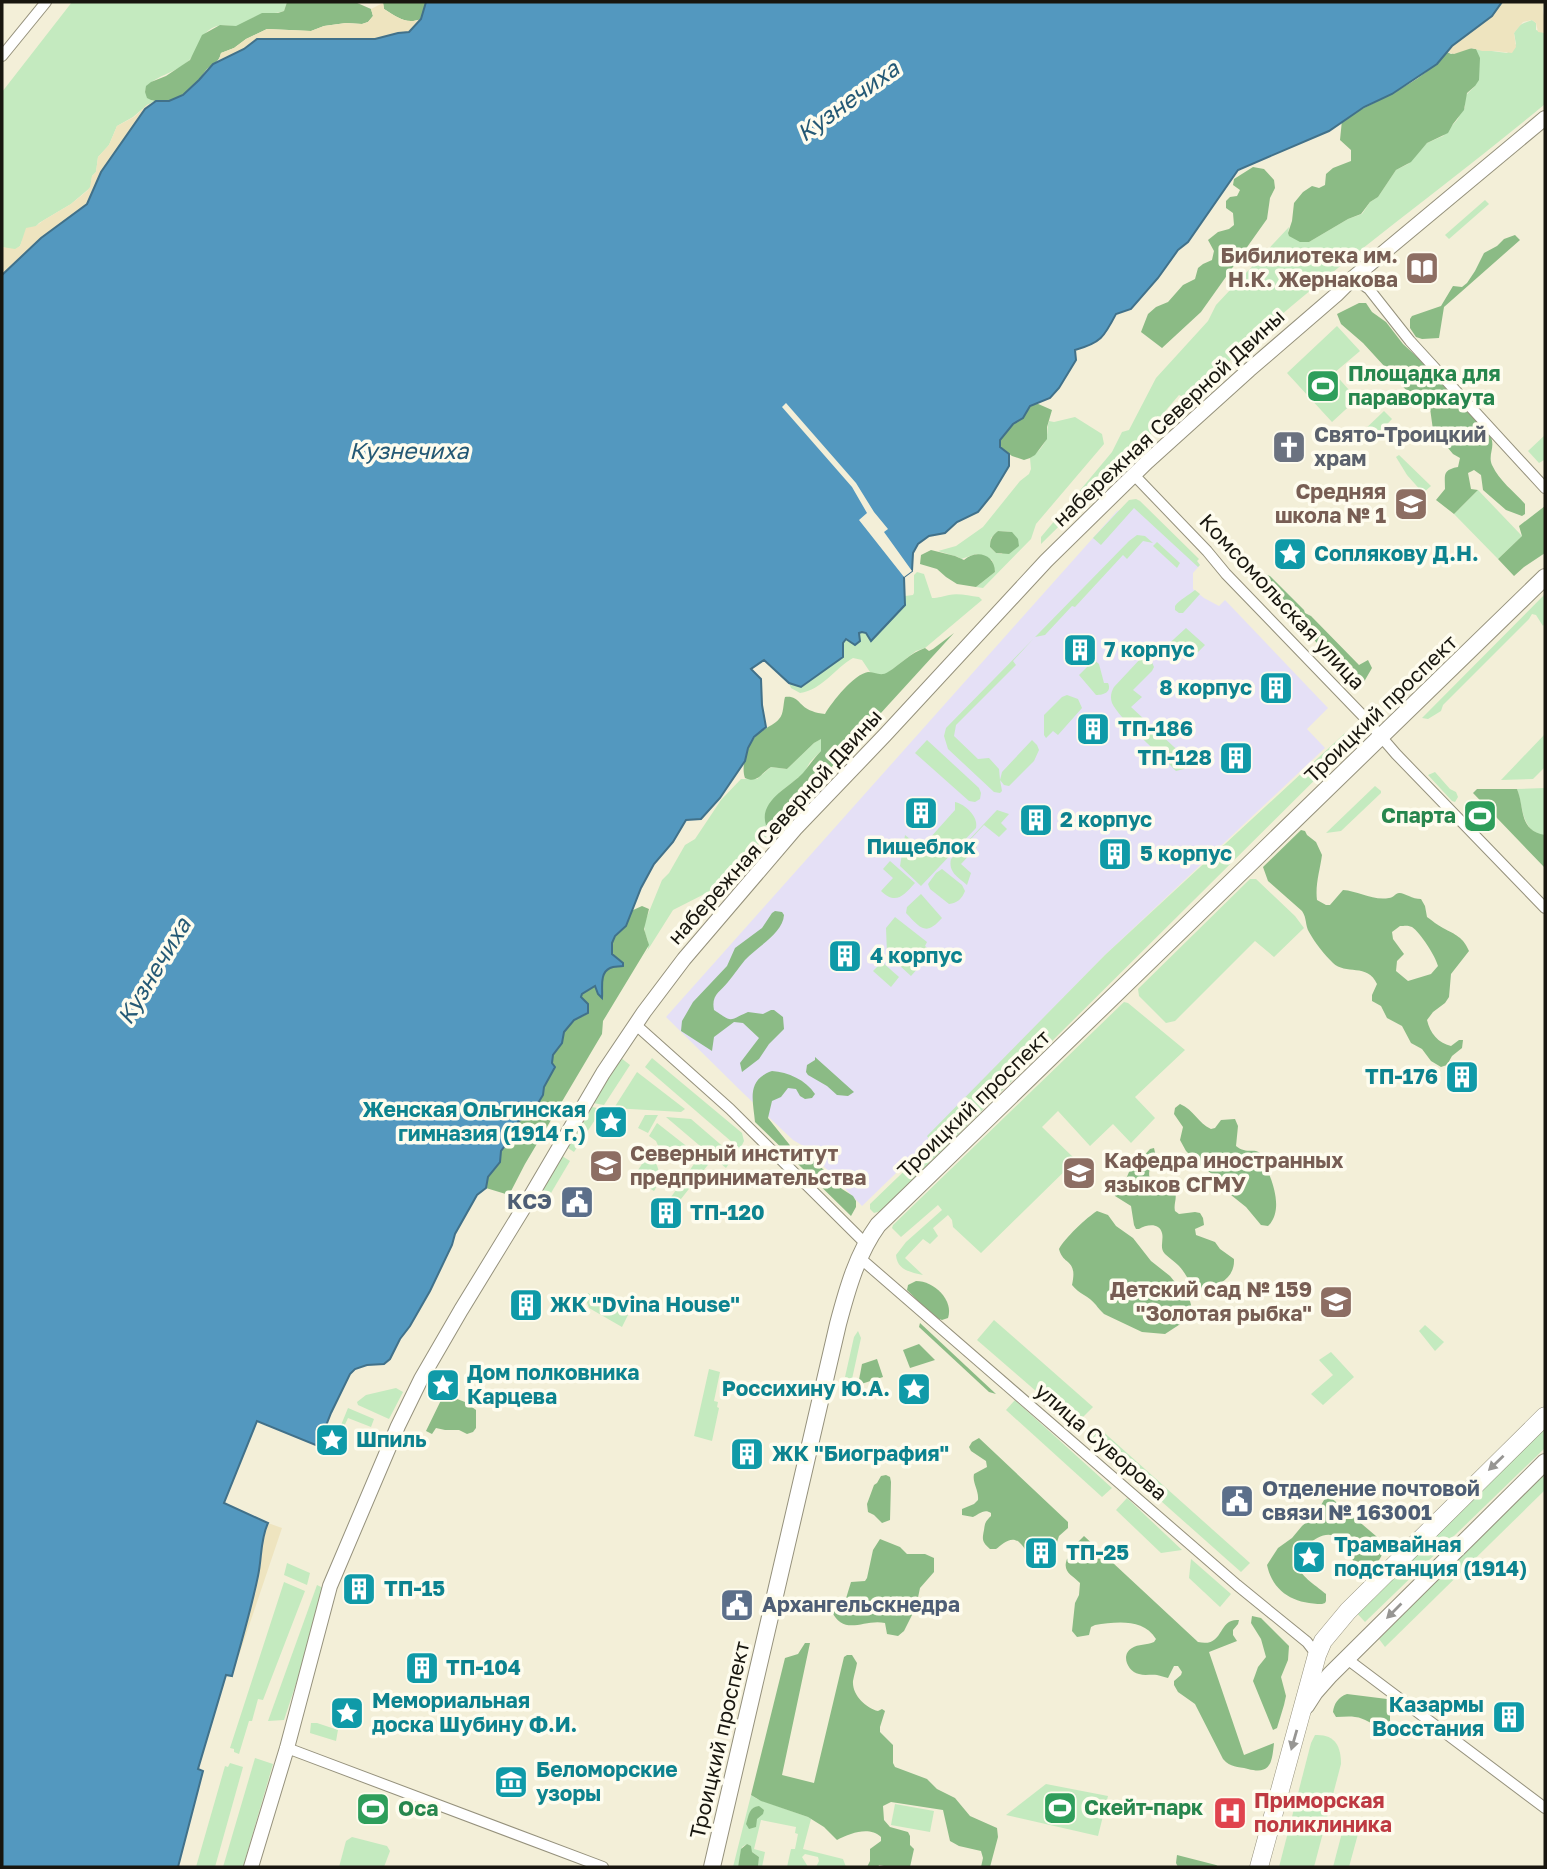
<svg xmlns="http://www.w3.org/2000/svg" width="1547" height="1869" font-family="'Golos Text',sans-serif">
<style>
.medical{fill:#e5e0f6}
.green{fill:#c4eabf;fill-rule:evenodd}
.forest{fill:#8bbb85;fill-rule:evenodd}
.sand{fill:#eee4bf}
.water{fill:#5398bf;stroke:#41718a;stroke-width:2}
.pier{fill:#f3efd8}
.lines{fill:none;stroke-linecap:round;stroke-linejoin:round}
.minor-casing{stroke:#95917c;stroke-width:12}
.tertiary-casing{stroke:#95917c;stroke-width:16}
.secondary-casing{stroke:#95917c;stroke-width:18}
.primary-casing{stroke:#95917c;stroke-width:19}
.minor{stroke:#fff;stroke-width:10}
.tertiary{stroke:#fff;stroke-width:14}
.secondary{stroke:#fff;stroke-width:16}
.primary{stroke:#fff;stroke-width:18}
.oneway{fill:#979693}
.labels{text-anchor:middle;stroke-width:7;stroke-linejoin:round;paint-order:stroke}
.education-label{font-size:21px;font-weight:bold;fill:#785e54;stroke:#fefcee;text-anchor:end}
.leisure-label{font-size:21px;font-weight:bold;fill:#27864d;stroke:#fefcee;text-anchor:start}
.street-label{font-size:21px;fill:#18160f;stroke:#fefcee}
.worship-label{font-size:21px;font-weight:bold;fill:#5b616d;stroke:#fefcee;text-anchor:start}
.culture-label{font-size:21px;font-weight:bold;fill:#0d838f;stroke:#fefcee;text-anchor:start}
.service-label{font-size:21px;font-weight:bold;fill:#4e5e75;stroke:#fefcee;text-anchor:start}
.health-label{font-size:21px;font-weight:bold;fill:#be3a42;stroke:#fefcee;text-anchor:start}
.water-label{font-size:23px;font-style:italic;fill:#245975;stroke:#fefcee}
</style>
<rect width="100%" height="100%" fill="#f3efd8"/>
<polygon class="medical" points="1139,503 1198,560 1197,561 1200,565 1193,573 1193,589 1204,598 1219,606 1225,600 1328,708 1307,729 1325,748 1105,955 928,1136 930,1139 923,1147 862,1206 805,1147 793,1140 743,1093 666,1017 1117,511"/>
<g class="green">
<path d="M72,2H287L284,11C275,14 267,13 258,16C251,17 246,24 239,26C231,27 224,24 217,26C198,33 202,45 191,58C180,73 148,76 145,92L153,101H156L147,105L133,117L117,126L109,145L98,157L96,172L92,176L91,187L71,204L39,223L22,241L20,246L15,250L2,247V92Z"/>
<path d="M1532,20L1536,23V30L1545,33V104C1426,203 1298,290 1189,400L1179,395L1150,429L1152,440L1143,449L1137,443L1119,467L1041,544V537L1112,452L1122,432L1129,430L1156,378L1208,321L1216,305L1289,227L1288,233L1309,242L1348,219L1362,214L1370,202L1378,197L1396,170L1408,164L1427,143L1443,136L1457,120L1465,107V96L1475,86L1476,49L1507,53L1516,44L1514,33C1520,23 1522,24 1532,20Z"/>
<polygon points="1485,200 1489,204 1449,239 1445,235"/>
<polygon points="1337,326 1360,351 1334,373 1357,399 1332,422 1287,373"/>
<polygon points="1384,411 1392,419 1368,444 1359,435"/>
<path d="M1075,417L1102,434L1104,444L1036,524L1031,539L983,588L976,587L995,572L992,560L976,554L961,559L958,557L938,551L956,546L983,527L1020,481L1029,474L1031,469L1030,458C1036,454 1044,446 1046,439C1048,434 1047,426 1049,421L1054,422ZM998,531L1012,532L1002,554L996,553L990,547L991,538Z"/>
<polygon points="1545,435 1544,460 1539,463 1528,451"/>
<polygon points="1399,455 1431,486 1423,493 1407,475 1396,457"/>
<polygon points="1478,490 1522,536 1498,559 1454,514"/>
<polygon points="1136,499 1140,501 1199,559 1197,561 1200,565 1198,567 1134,508 1101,545 1093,538 1129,500"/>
<polygon points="1137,535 1145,536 1153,543 1143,541 1127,559 1123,555 1075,607 1072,606 1045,635 1035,637 1013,661 1016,665 956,725 954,736 978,759 989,758 999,769 1000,780 1002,772 1032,740 1037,745 1039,750 1034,761 1009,786 1004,785 1000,780 1002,791 1000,793 994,792 948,749 944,736 946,728 1129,541"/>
<polygon points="1157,542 1180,563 1177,568 1153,546"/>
<path d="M917,572L924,574L932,598C939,598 943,596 949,595C959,593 969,596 979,597L982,600L925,648L916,651L885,675H879L870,672L862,660L853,658C835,668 822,690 800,693L791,688L789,683L802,687L843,657V643L846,639L849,640L859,638V633C866,631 867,636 871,640L905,605V596L913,595L914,593V575Z"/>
<path d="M1195,590L1200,594L1183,613H1179L1175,610V606C1180,599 1188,596 1195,590Z"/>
<polygon points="1545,594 1545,623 1543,626 1536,615 1532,614 1529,619 1443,705 1441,711 1428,719 1422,718"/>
<polygon points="1186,628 1205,645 1195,655 1183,644 1171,657 1163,656 1162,650"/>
<path d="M1142,657L1151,660L1154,667L1152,671L1133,690L1142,697L1131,707L1187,759L1188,764L1184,769L1176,771L1171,766C1157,752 1119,718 1112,703C1110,697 1111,692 1114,687Z"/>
<path d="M1094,660L1099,664L1104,683H1108C1112,692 1104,695 1096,695L1079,675Z"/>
<polygon points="1067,695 1078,699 1082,708 1058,735 1053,731 1046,738 1044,735 1044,715 1062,697"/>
<polygon points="1345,733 1353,742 881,1211 874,1213 870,1209 870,1204 925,1151 923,1147 929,1139 927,1136 1105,955"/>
<polygon points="1545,734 1545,767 1533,779 1501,780"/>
<polygon points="822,738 821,751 810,762 804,773 779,793 781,819 785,818 758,845 732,880 673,910 644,956 648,949 648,941 645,933 644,924 662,880 669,873 685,845 695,839 721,800 741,779 757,779 771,767 787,769 814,743"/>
<polygon points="927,740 979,788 981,793 980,799 975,802 969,801 915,753"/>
<polygon points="1435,772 1450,789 1456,792 1458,797 1455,802 1452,801 1428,775"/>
<polygon points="1375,786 1381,791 1381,793 1341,831 1326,833"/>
<path d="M1545,788V836C1520,830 1524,808 1517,789Z"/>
<path d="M955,802C965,804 979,817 976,828L921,886L900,866L905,835L921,848L955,810Z"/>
<path d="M997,810L1009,814L1001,823L1007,829L999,837L984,825L970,840L977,847L961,864L971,873L967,885C958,877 948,872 951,859Z"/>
<path d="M890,861L915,883C903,896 896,905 881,891L893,878L883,869Z"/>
<path d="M942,869L962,885L965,891C962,899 957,903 949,904L930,889L928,884L936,873Z"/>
<polygon points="1250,879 1256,879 1295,916 1304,928 1274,957 1255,941 1175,1021 1166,1023 1139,996 1138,989"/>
<path d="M921,894L942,918C926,936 921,929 906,913L907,907Z"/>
<polygon points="895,917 927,942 925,946 932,952 911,976 887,954 886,928"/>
<polygon points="882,962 899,977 891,987 873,971"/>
<path d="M1124,1002L1128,1003L1185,1050L1135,1097L1155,1118L1131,1143L1113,1124L1090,1146L1058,1111L1042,1127L1076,1160L981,1253L953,1227L952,1220L948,1215L933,1228L938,1236L930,1244L923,1239L905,1258L923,1275C910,1272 897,1270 896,1255L906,1242L942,1210L938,1205L901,1237L892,1228L893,1225Z"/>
<polygon points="621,1058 630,1065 604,1105 593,1103"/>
<polygon points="652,1058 742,1133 744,1141 740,1149 645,1067"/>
<polygon points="637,1072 685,1109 681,1112 614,1108"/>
<polygon points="592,1107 602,1109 574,1152 568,1148"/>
<polygon points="645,1115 658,1115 648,1133 638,1128"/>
<polygon points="666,1117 691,1119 734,1156 726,1168"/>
<polygon points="657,1123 694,1152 684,1166 663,1157 656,1141 649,1136"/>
<path d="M649,1153C659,1165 663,1177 654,1191L633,1178Z"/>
<polygon points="701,1154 711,1161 677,1204 669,1200"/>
<polygon points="562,1156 570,1161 548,1198 540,1192"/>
<polygon points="588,1293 628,1315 622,1327 589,1308 586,1300"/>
<polygon points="994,1320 1093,1407 1075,1425 977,1340"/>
<polygon points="1425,1325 1444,1342 1435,1351 1419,1331"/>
<polygon points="858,1331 861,1338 852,1379 845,1377 854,1337"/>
<polygon points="1331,1352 1354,1377 1323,1405 1311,1394 1333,1375 1319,1360"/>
<polygon points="709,1369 720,1372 714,1401 718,1402 717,1407 719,1408 712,1441 694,1436"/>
<polygon points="396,1388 403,1392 389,1419 358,1405 357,1402 366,1395"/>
<polygon points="1015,1400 1112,1488 1102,1497 1006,1410"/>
<polygon points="348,1408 374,1419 371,1427 348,1418 342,1431 339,1430"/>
<polygon points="1545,1424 1545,1448 1365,1622 1354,1610"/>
<polygon points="1099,1428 1250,1563 1241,1572 1090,1438"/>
<polygon points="1545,1472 1545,1490 1385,1647 1379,1639"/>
<polygon points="1127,1498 1182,1550 1161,1553 1116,1510"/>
<polygon points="1191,1559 1231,1594 1220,1607 1189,1578"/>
<polygon points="287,1563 310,1573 307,1585 284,1575"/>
<polygon points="284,1582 305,1591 263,1700 258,1699 252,1721 249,1721 239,1754 234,1752 234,1749 230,1748"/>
<polygon points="317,1585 327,1590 284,1720 268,1721"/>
<polygon points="311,1723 317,1723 338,1730 336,1741 310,1733"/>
<path d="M1315,1735C1335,1734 1341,1746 1341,1764L1314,1867H1279L1311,1743Z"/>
<polygon points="255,1758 273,1764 243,1867 223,1867"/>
<polygon points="230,1763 243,1767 215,1867 196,1867 225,1766 228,1767"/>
<polygon points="1046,1784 1108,1796 1098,1836 1006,1815"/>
<polygon points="751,1795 757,1799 808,1817 811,1819 803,1849 843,1859 846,1867 819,1866 816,1867 819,1861 818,1857 805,1854 802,1857 808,1867 787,1867 791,1849 795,1849 798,1834 795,1833 796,1827 761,1820 754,1849 765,1852 762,1867 758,1867 759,1857 752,1852 747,1844 742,1847 738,1867 733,1867"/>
<polygon points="895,1804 934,1811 930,1832 891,1825"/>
<polygon points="1350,1820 1361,1823 1349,1867 1333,1867 1344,1825"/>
<polygon points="352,1837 387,1846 390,1851 384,1867 339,1867 346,1841"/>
</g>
<g class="forest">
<path d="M287,2H355L371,9L373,16L368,22L362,24L346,23L324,26L311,31L267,29L246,39L234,48L221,53C219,62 214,63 207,69C203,73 201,79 197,83C184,96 165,108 147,98L145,92L146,86L151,82L166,76L190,60L202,35L220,25L236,26L262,13H278L284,11Z"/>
<path d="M383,2H426L421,19C406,25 397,17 384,9Z"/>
<path d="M1469,48L1476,49L1480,58L1479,80L1475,86L1467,93L1464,110L1453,124L1448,133L1427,143L1411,162L1396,170L1378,197L1370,202L1361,214L1348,219L1309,242H1300L1289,236L1288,233L1292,221L1294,203L1303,192L1312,186L1319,188L1325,185L1326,174L1333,168L1351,161V150L1340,140L1342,120C1377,99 1420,85 1447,52L1451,54Z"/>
<polygon points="1253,167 1264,169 1274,180 1275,188 1270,198 1267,219 1201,312 1162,348 1141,332 1148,314 1156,307 1168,302 1183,285 1195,279 1198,268 1203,264 1212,260 1214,251 1208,240 1218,232 1229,229 1234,225 1233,213 1226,208 1226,201 1230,197 1237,196 1240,190 1233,185 1234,179"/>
<polygon points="1515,235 1520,240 1444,307 1439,338 1422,339 1416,337 1410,328 1410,319 1412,316 1441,306 1453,286 1462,287 1467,283 1475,271 1484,253 1497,246 1504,239"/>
<path d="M1359,303H1366L1372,312L1386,322L1403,344L1427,366L1488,432C1498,446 1487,453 1492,465C1500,482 1513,490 1525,504V514L1522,516L1506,510L1483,490L1481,475L1474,470L1468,473L1471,489L1478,490L1454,514L1436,500L1445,489C1445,475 1442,470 1458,467L1460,458L1453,454L1433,430L1430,408L1424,403H1418L1363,343L1341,324L1337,314Z"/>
<polygon points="1036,403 1052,410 1047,427 1047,439 1035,455 1030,458 1024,460 1012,456 1000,447 1000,440 1013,424 1023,418 1030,406"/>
<polygon points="1545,506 1545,553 1524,567 1514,576 1498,559 1522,536 1519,526"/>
<path d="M998,531L1012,532L1018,539L1019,546L1009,554L996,553L990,547C990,539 992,536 998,531Z"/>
<path d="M931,550L955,556L964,560C976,549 995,554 995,572L976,587L957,584L946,577L937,569L920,564L921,555Z"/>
<polygon points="1264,574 1270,576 1304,610 1305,613 1311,616 1359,665 1368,660 1372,668 1361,687 1255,581 1258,576"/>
<path d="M954,633L785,818L774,824L766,825C758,801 790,787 803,773C809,766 814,758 821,751V739L814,743L787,769L771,767C761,773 758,784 745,778C740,764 749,741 760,732C766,728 775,724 779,719C784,714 783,704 785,697C799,695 799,707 812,711C816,713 820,713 825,714C832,702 854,674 868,672C875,672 881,677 888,672C901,664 910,653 925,648L929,651L933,649Z"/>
<path d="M1477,789H1517C1525,808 1518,830 1545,835V868L1473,793Z"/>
<path d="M1301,830L1305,831L1307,835L1316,842L1322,855C1320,870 1315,885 1317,900L1326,905H1330L1343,890C1358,891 1373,901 1389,898C1393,898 1396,893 1399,893C1403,892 1412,899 1421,899L1425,906L1427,917C1433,921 1437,925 1443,928C1456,935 1463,937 1469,951L1451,974L1449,997L1445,1003L1433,1012L1427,1020C1430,1033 1438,1043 1451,1046L1459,1040H1463L1462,1048L1452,1056L1447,1065L1441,1067L1431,1061L1422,1049L1411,1043L1402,1026L1387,1018L1381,1006L1372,1001V995L1377,984C1368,963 1345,975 1333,963C1324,954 1315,943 1309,932C1305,925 1307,918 1302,911L1268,881L1263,867ZM1400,926C1405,926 1407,925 1412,927C1420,932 1436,957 1438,966L1431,974L1408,981L1396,971L1397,961L1404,954L1393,939L1392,932Z"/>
<path d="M642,906L649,909L644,929L649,945L603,1021L602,1034L525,1164L509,1195L486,1188L488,1177L500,1162L501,1151L518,1129V1122L532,1111L543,1095L544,1087L552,1063L553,1055L562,1043L564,1032L574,1020L585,1015L588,1004L581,997L582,994L595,986L603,994C602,979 600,967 619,967L617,959L612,954V943L615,936L631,911Z"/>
<path d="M775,911L782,912L784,915C783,933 757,947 745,960C739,967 734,975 728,982C720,992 711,995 714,1010C734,1023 727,1021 748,1012L763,1014L771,1010H774L783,1017L784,1029L769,1044L759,1059L742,1072L740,1063L759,1038L743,1023L734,1022L714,1037L712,1051L681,1031L682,1021L693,1002L727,966L735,948L762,928L772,913Z"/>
<polygon points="815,1057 854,1092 848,1096 837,1095 827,1086 808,1075 806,1072 807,1065 815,1060"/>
<path d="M772,1071C788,1072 806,1080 815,1094L812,1098L805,1099L800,1096L796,1089L788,1088L781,1097L772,1101L768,1118L793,1149L812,1160L829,1174L842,1189L853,1196L856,1201V1207L851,1216L755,1122C753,1100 746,1080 772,1071Z"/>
<path d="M1180,1104C1194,1110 1198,1123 1211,1129L1215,1128L1221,1120L1235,1119L1238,1126L1236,1146C1247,1155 1255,1147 1261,1154C1264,1157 1264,1164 1267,1169C1274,1185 1283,1212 1268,1226L1261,1225L1246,1207L1231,1195L1218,1178L1202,1167L1186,1151L1180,1140L1183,1127L1174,1114L1175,1108Z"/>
<path d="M1154,1148L1156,1157C1150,1168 1142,1180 1161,1185C1167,1186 1168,1184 1173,1189C1179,1196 1173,1203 1175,1211L1179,1214L1195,1212L1200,1213L1203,1218L1204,1225L1195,1229L1196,1235L1215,1242L1220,1249L1234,1259C1235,1278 1219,1285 1204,1291C1188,1286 1189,1276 1178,1265C1174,1261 1169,1258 1165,1254C1159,1248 1164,1240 1162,1233C1159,1222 1146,1225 1139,1229H1136L1134,1225L1131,1206L1115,1196L1114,1192L1126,1179L1129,1172L1150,1149Z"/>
<path d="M1097,1211L1108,1215L1116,1226L1133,1238L1151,1261L1170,1276L1190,1301L1192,1309L1185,1321L1165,1334L1142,1332L1104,1314C1101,1311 1098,1308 1096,1305C1089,1296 1079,1294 1072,1285C1078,1258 1063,1266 1059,1249C1064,1239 1087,1217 1097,1211Z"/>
<path d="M916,1281C934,1281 954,1300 948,1318L942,1320L934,1317L907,1290L908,1285Z"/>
<polygon points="920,1323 996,1394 989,1392 919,1327"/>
<polygon points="919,1344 935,1360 910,1368 903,1350"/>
<polygon points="877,1359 883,1377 858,1385 862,1364"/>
<polygon points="444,1394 465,1402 476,1410 476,1428 473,1432 467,1434 459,1430 445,1430 436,1428 432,1434 426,1431"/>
<path d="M979,1438L1068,1522V1528L1059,1536L1055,1548L1039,1537L1028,1553C1025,1550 1024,1547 1021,1544C1012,1534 1003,1544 996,1549H990C982,1542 982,1540 984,1530C985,1523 985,1522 991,1516V1513C984,1508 978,1515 973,1517L962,1515V1509L974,1504L978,1500C979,1490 972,1483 974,1474L987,1467L986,1461L971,1451L969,1447L972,1442Z"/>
<polygon points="886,1475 890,1477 891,1482 890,1520 882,1523 874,1515 868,1512 867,1504 874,1485 877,1483 881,1476"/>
<path d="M1329,1496L1383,1542C1385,1553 1380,1561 1371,1568H1359C1351,1560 1345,1543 1336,1537C1321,1527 1295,1553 1298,1566C1301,1577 1318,1587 1326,1594V1601L1325,1603L1322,1604C1295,1604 1273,1593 1267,1565L1278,1548L1292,1538L1302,1526L1316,1514L1324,1500Z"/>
<path d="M1084,1536L1198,1642C1225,1648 1217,1618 1239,1620L1238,1624L1233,1630V1635L1237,1641L1209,1652L1244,1755L1274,1743C1272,1762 1271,1775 1248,1769C1237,1766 1231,1768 1223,1759L1197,1708L1195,1704L1178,1692L1174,1685V1681L1181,1675L1182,1672L1178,1666H1174L1168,1678C1164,1677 1161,1676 1157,1675C1151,1674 1145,1676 1139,1674C1128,1672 1120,1655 1132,1648C1138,1644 1147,1645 1154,1642L1156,1639C1143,1618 1116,1622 1095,1625L1091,1627L1089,1635L1077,1637L1072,1631L1075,1603L1079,1595L1080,1583C1072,1575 1062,1572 1067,1559L1078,1553V1542Z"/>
<path d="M880,1539L900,1547L907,1554H925L934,1558V1572L920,1588L916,1607L904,1631L898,1636L887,1634L885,1623C864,1618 844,1638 831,1610L834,1603L844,1605L851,1582L865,1581L867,1578L873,1550Z"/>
<polygon points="1252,1616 1261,1618 1289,1646 1288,1660 1281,1677 1286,1696 1284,1705 1277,1728 1273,1730 1253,1681 1258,1667 1266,1657 1261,1639 1251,1623"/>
<path d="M805,1643H810L782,1775L814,1783L844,1657L847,1655H852L857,1663C856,1669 854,1675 853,1681C852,1695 866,1708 878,1711L882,1709L885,1711L880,1727V1732L893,1745V1763L895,1767L927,1779L937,1789L955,1798L970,1816L997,1828L998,1837L990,1867H981L983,1858L981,1851L959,1846L950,1841L943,1810L891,1802L883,1806L884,1820L890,1827L908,1832L910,1836V1845L914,1849L910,1867H889L879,1865L878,1867H867L870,1861V1849L881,1841V1837C869,1826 851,1833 837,1840L824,1827L808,1817L761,1801L751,1795L785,1658L798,1654Z"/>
<path d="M1347,1694L1387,1699L1390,1708V1722C1375,1732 1369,1718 1355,1717C1349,1716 1342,1717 1336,1717L1333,1712C1334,1704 1338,1697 1347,1694Z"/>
<path d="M759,1806L764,1810L763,1814L757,1819L756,1827L749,1829L746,1824C749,1815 749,1807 759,1806Z"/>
<polygon points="747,1844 751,1846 752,1852 759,1857 758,1867 738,1867 741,1849"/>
<polygon points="1177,1855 1216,1865 1219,1867 1178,1867 1176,1863"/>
</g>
<g class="sand">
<path d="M1502,2H1545C1541,9 1543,12 1545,19C1546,23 1545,29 1545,33L1538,32L1536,23L1532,20L1523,22L1514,33L1516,47L1512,53L1495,51H1482L1472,48L1454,54L1447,52L1452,46L1492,16Z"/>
<path d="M383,3L384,9C397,17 406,25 421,19L409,32L398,33L375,39H257L244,49L219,60L221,53L234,48L246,39L267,29L311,31L324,26L346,23L362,24L368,22L373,16L371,9Z"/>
<polygon points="156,101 145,109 114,153 101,172 87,204 41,238 2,275 2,247 15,249 20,246 26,228 36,226 44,220 71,204 87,191 90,187 92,176 96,172 98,157 109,145 117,126 134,117 147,105"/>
<path d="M268,1523L282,1528L232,1676C241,1643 251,1610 258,1576C262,1558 260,1540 268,1523Z"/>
</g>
<path class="water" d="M426,2H1502L1492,16L1452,46L1437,64L1392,94L1364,107L1329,131L1238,170L1188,242L1178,250L1158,278L1131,309L1116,314C1104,337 1101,343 1075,350L1076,360L1059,388L1050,398L1030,406L1023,418L1013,424L1000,440V447L1009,454V466L991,496L978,512L957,522L945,533L929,536L918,544L913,553L912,571L904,577L905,605L871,641L866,633L862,632L859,633L860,641L855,645L846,639L843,643V657L801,687L789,683L764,660L751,669L761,679L762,705L766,727L754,737L748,748L745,761L720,798L701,819L686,820L673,842L654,864L641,888L626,926L615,936L612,943V954L623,963V966C619,967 614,966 610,968C599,973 603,989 602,998L598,994L595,986L582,994L581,997L588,1004V1013L574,1020L564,1032L562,1043L553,1055L552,1063L555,1067L544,1087L543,1095L535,1108L518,1122V1129L501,1151L500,1162L488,1177L486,1188L477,1195L455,1234L452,1245L430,1291L410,1326L400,1339L390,1359L384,1364L367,1365L355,1369L350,1374L331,1413L318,1446L257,1421L224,1503L268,1523C260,1540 262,1558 258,1576C251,1610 241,1643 232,1676L226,1675L198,1769L203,1771L178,1867H2V275L41,238L87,204L101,172L145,109L156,101H169L183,95L199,80L213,64L244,49L257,39H375L398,33L409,32L421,19Z"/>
<polygon class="pier" points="786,403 856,483 874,512 888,529 884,532 912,571 904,577 859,520 867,513 852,487 782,407"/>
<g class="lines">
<g class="minor-casing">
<g id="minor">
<polyline points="2,56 46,2"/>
<polyline points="1353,278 1369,289 1410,341 1545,488"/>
<polyline points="1135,476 1207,551 1226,574 1365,718 1396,754 1545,908"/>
<polyline points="636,1025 730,1109 866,1244"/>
<polyline points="860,1258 1237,1585 1307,1642 1317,1655"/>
<polyline points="1347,1659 1545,1808"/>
<polyline points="287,1748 603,1867"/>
</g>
</g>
<g class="tertiary-casing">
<polyline id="tertiary" points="251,1867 287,1748 330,1586 398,1426 421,1379 461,1310 529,1199 603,1073 644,1012 684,959 795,829 885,735 1046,561 1147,462 1249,370 1336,295 1353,278 1545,118"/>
</g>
<g class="secondary-casing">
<g id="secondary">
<polyline points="1306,1706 1315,1692 1330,1675 1545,1462"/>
<path d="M712,1867L838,1324C847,1290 857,1254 878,1225L1545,577"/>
</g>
</g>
<g class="primary-casing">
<polyline id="primary" points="1259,1867 1317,1655 1323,1641 1348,1611 1545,1416"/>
</g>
<use href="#minor" class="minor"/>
<use href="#tertiary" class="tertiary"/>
<use href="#secondary" class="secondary"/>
<use href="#primary" class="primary"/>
</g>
<defs><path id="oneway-solid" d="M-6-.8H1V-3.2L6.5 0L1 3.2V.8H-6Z" transform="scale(1.75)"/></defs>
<g class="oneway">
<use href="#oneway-solid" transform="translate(1496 1463) rotate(136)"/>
<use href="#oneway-solid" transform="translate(1394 1611) rotate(135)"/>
<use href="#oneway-solid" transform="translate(1294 1740) rotate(106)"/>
</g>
<defs>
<g id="library-square" transform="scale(1.75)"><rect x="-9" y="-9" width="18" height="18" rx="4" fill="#8d6e63" stroke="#fefcee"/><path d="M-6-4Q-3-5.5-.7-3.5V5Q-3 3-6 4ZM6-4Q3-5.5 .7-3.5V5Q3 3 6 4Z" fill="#fff"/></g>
<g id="stadium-square" transform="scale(1.75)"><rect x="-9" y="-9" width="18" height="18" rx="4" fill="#2e9e5b" stroke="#fefcee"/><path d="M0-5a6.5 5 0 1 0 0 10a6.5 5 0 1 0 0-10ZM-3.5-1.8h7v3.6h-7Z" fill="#fff"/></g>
<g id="church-square" transform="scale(1.75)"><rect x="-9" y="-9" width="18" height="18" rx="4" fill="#6b7280" stroke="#fefcee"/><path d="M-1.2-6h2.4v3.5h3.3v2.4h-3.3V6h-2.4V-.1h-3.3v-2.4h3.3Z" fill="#fff"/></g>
<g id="school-square" transform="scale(1.75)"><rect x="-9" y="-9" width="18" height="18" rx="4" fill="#8d6e63" stroke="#fefcee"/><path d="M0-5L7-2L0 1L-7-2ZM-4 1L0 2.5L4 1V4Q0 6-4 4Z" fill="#fff"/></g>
<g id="sight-square" transform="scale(1.75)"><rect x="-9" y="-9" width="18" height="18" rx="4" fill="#0f9aa8" stroke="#fefcee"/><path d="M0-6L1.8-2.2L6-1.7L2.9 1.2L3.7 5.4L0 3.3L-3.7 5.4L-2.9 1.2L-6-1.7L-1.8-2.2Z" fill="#fff"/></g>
<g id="building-square" transform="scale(1.75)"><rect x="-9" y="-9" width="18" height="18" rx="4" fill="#0f9aa8" stroke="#fefcee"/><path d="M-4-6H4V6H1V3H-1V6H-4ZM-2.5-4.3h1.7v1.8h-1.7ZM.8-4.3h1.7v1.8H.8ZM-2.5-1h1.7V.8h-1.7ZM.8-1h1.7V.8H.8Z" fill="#fff"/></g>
<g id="university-square" transform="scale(1.75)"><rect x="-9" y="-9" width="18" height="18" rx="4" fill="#8d6e63" stroke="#fefcee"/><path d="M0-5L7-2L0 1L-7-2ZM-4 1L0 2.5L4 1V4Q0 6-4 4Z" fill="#fff"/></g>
<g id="civic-square" transform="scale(1.75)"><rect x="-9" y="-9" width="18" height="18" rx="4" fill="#5c6f8a" stroke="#fefcee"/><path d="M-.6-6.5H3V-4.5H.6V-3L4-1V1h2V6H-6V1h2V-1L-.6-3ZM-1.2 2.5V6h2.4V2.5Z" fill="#fff"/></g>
<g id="museum-square" transform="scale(1.75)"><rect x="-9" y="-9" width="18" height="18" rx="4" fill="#0f9aa8" stroke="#fefcee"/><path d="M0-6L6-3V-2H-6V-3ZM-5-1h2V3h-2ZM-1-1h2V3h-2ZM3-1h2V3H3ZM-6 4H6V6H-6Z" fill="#fff"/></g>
<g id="hospital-square" transform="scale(1.75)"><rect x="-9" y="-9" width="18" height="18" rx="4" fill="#e0444e" stroke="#fefcee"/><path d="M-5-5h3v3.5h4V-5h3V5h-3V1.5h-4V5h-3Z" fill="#fff"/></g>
</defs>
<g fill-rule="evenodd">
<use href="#library-square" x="1422" y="268"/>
<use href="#stadium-square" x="1323" y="386"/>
<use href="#church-square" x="1289" y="447"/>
<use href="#school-square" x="1411" y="504"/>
<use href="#sight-square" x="1290" y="554"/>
<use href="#building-square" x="1080" y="650"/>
<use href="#building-square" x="1276" y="688"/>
<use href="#building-square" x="1093" y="729"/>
<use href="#building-square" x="1236" y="758"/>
<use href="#building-square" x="921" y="813"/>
<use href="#stadium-square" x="1480" y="816"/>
<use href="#building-square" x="1036" y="820"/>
<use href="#building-square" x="1115" y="854"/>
<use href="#building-square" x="845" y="956"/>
<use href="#building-square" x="1462" y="1077"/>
<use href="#sight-square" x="611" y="1122"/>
<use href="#university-square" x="606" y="1166"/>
<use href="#university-square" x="1079" y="1173"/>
<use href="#civic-square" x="577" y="1202"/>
<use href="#building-square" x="666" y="1213"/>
<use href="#school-square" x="1336" y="1302"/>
<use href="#building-square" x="526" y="1305"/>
<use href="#sight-square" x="443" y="1385"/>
<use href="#sight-square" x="914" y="1389"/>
<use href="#sight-square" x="332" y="1440"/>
<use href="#building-square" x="747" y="1454"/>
<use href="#civic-square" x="1237" y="1501"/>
<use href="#building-square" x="1041" y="1553"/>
<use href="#sight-square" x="1309" y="1557"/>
<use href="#building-square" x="359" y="1589"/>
<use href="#civic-square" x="737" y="1605"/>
<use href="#building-square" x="422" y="1668"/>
<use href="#sight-square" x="347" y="1713"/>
<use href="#building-square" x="1509" y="1717"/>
<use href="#museum-square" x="511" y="1782"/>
<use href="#stadium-square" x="1060" y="1808"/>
<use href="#stadium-square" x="373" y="1809"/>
<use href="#hospital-square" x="1230" y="1813"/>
</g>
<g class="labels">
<g class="education-label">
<text x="1398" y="263">Бибилиотека им.<tspan x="1398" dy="24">Н.К. Жернакова</tspan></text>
<text x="1386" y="499">Средняя<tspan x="1386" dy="24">школа № 1</tspan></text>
<text x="630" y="1161" text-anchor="start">Северный институт<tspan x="630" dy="24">предпринимательства</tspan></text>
<text x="1104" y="1168" text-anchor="start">Кафедра иностранных<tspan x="1104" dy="24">языков СГМУ</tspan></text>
<text x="1312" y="1297">Детский сад № 159<tspan x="1312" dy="24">"Золотая рыбка"</tspan></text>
</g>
<g class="leisure-label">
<text x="1348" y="381">Площадка для<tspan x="1348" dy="24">параворкаута</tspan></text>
<text x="1456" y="823" text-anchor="end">Спарта</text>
<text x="1084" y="1815">Скейт-парк</text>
<text x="398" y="1816">Оса</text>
</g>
<g class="street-label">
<text transform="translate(1169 418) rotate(-43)" y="7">набережная Северной Двины</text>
<text transform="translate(1282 602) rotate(47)" y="7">Комсомольская улица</text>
<text transform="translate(1381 709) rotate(-44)" y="7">Троицкий проспект</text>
<text transform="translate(775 827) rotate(-48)" y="7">набережная Северной Двины</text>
<text transform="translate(974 1104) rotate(-44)" y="7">Троицкий проспект</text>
<text transform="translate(1101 1442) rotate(41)" y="7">улица Суворова</text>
<text transform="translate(720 1740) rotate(-77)" y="7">Троицкий проспект</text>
</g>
<g class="worship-label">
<text x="1314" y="442">Свято-Троицкий<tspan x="1314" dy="24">храм</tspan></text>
</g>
<g class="culture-label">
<text x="1314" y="561">Соплякову Д.Н.</text>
<text x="1104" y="657">7 корпус</text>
<text x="1252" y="695" text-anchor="end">8 корпус</text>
<text x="1118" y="736">ТП-186</text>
<text x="1212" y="765" text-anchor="end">ТП-128</text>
<text x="1060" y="827">2 корпус</text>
<text x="921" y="854" text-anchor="middle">Пищеблок</text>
<text x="1140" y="861">5 корпус</text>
<text x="870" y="963">4 корпус</text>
<text x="1438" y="1084" text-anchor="end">ТП-176</text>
<text x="586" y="1117" text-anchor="end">Женская Ольгинская<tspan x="586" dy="24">гимназия (1914 г.)</tspan></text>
<text x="690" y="1220">ТП-120</text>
<text x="550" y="1312">ЖК "Dvina House"</text>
<text x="467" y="1380">Дом полковника<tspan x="467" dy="24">Карцева</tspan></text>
<text x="890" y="1396" text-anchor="end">Россихину Ю.А.</text>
<text x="356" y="1447">Шпиль</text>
<text x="772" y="1461">ЖК "Биография"</text>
<text x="1334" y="1552">Трамвайная<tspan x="1334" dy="24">подстанция (1914)</tspan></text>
<text x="1066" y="1560">ТП-25</text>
<text x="384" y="1596">ТП-15</text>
<text x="446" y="1675">ТП-104</text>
<text x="372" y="1708">Мемориальная<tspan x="372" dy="24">доска Шубину Ф.И.</tspan></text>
<text x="1484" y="1712" text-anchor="end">Казармы<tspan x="1484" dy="24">Восстания</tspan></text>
<text x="536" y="1777">Беломорские<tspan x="536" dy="24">узоры</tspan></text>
</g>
<g class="service-label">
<text x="552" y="1209" text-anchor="end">КСЭ</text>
<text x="1262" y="1496">Отделение почтовой<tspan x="1262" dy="24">связи № 163001</tspan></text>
<text x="762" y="1612">Архангельскнедра</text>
</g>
<g class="health-label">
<text x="1254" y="1808">Приморская<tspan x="1254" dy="24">поликлиника</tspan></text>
</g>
<g class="water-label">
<text transform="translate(848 101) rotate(-36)" y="8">Кузнечиха</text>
<text x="409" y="459">Кузнечиха</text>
<text transform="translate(154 971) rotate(-59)" y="8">Кузнечиха</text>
</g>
</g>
<rect width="1547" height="1869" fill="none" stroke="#18160f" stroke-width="7"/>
</svg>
